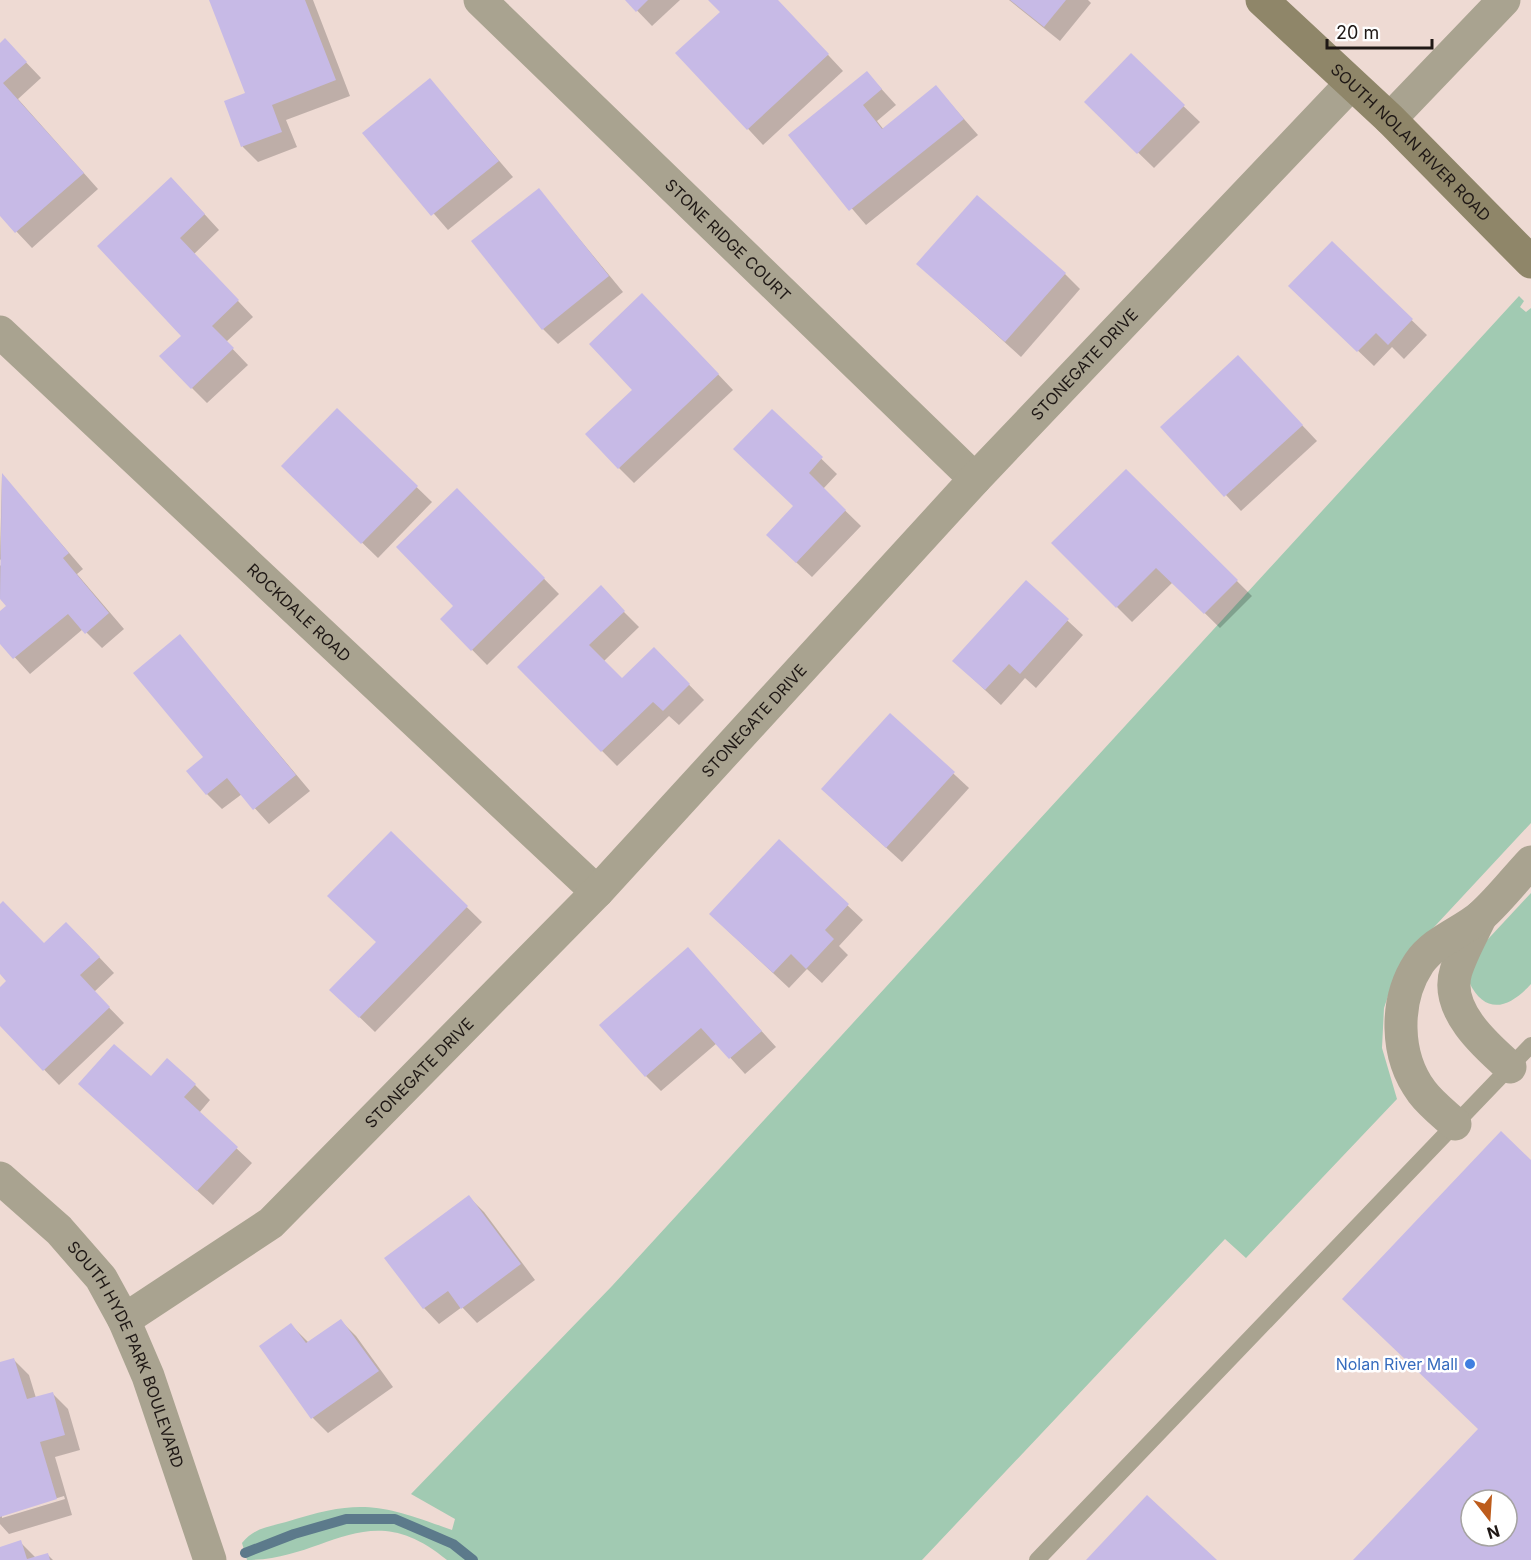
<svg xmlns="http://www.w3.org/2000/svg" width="1531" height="1560" font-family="Inter,sans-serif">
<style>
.green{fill:#a1cab2}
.shadow{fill:#0003;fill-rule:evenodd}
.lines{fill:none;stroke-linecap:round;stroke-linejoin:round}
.stream{stroke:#5c7a8b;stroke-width:10}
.building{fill:#c7bae6;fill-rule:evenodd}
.lane{stroke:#a9a390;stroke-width:16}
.street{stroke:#a9a390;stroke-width:33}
.secondary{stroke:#8f8669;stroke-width:33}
.shop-dot{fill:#3f7fe0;stroke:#fff;stroke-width:2}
.labels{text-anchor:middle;stroke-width:5;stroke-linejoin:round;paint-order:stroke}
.street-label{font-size:16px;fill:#1f1815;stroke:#fff}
.shop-label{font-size:16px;fill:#366cbe;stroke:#fff;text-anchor:end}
</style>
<rect width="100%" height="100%" fill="#eedad3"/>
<g class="green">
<path d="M1519,296L1524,301L1520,307L1526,312L1531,308V823L1409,954L1391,987L1384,1008L1382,1048L1397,1099L1246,1258L1225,1239L922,1560H447C368,1494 327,1560 247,1560L242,1543C254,1528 268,1527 286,1522C360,1498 381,1504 452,1530L455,1519L411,1494L612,1286Z"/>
<path d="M1531,893V984C1510,1007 1486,1017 1469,982L1476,952Z"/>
</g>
<g class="shadow">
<polygon points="211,0 313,0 350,96 286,120 297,147 258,162 243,147 225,102 247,94"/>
<polygon points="627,0 680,0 652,26"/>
<polygon points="710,0 777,0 843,71 763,145 678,53 722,12"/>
<polygon points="1009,0 1088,0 1091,3 1060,41"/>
<polygon points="0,45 20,56 41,78 18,99 98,189 32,248 0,214"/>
<polygon points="1131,56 1200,122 1154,168 1086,102"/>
<polygon points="867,73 896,105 877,121 884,130 936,87 978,135 866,225 790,136"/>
<polygon points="430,80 513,177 448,230 364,133"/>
<polygon points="539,190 623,292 558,344 543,329"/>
<polygon points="186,194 219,230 194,254 253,317 226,342 248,365 207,403 192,388 183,336 99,246"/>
<polygon points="1332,243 1427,335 1404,359 1392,347 1374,366 1306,301"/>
<polygon points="918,264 1065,274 1080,289 1021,357"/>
<polygon points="658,311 733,390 634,483 619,468"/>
<polygon points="1253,373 1317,441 1241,511 1162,427"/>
<polygon points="337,410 432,502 378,558 283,466"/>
<polygon points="772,411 837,474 823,489 861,526 812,577 783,550 795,507"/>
<polygon points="1126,471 1252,596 1220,628 1173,582 1132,622 1053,543"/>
<polygon points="2,475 83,569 77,574 124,629 102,648 83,629 30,674 0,641 0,613 8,606 0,597 0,566 3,563 0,559"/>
<polygon points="457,490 559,594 487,665 442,619 455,606"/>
<polygon points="1026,582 1083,635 1036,688 1025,678 1001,705 954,661"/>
<polygon points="600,588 639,627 604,661 622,680 654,649 704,700 679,725 669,716 617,766 519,667"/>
<polygon points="180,636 310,791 269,824 242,794 222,809 207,794 205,757"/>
<polygon points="890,715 969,788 902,862 838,804"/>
<polygon points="391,833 482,922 375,1032 347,1005 377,942"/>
<polygon points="779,841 863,920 839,946 848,955 822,983 807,969 789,988 726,929"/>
<polygon points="0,906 44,945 82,939 114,973 94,992 124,1023 59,1085 0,1024 0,989 8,981 0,972"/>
<polygon points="688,949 776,1047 745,1074 717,1043 661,1091 646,1076"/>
<polygon points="151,1078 195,1085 210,1100 199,1113 252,1163 213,1205 96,1099"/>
<polygon points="469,1197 484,1212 535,1280 477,1323 462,1307 439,1324 424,1308 386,1258"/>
<polygon points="341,1321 356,1336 393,1387 328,1433 313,1418 291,1325 309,1343"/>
<path d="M14,1360L29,1375L36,1398L52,1393L68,1409L80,1450L55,1457L72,1515L9,1534L0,1524V1364ZM64,1496L65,1499L2,1518V1515Z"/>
<polygon points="20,1542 36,1558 47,1554 53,1560 0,1560 0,1548"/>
</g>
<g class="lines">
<polyline class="stream" points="245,1553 294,1534 346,1519 395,1519 453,1544 473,1560"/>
</g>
<g class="building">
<polygon points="209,0 305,0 336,80 272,105 282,132 241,147 224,101 245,93"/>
<polygon points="625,0 648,0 636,12"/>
<polygon points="708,0 778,0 829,54 747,130 675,53 720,12"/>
<polygon points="1010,0 1066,0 1044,27"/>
<polygon points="5,38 27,62 3,83 84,173 15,233 0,216 0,43"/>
<polygon points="1131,53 1185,105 1137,154 1084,102"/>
<polygon points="867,71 882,89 863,105 882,129 936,85 964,119 849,211 788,135"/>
<polygon points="430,78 499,161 431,216 362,133"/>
<polygon points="171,177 205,214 180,238 239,300 212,326 234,348 191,389 159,356 181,336 97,246"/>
<polygon points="539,188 609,276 542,330 471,241"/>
<polygon points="977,195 1066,273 1005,342 916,264"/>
<polygon points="1332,241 1413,319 1388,345 1376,333 1357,352 1288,286"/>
<polygon points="642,293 719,374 618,469 585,434 632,390 589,344"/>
<polygon points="1238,355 1303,425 1224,497 1160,427"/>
<polygon points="337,408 418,486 361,544 281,466"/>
<polygon points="772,409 823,457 809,473 846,510 796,563 766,535 793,506 733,449"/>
<polygon points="1126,469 1238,580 1204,614 1156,568 1116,608 1051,543"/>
<polygon points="2,473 69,553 63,558 109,613 85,634 68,614 13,659 0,644 0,611 6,606 0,599"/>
<polygon points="457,488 545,578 471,651 440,619 453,606 396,547"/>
<polygon points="1026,580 1069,619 1020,674 1009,664 985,690 952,661"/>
<polygon points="601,585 625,611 589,645 622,678 654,647 690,684 663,711 653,702 601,752 517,667"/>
<polygon points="180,634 296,775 253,810 227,778 206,795 186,771 203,757 133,673"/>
<polygon points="890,713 955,772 886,848 821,789"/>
<polygon points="391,831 468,906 359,1018 329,990 376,942 327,896"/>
<polygon points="779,839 849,904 825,930 834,939 806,969 791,954 773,973 709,914"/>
<polygon points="3,901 44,943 66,922 100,957 80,975 110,1007 43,1071 0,1026 0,987 6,981 0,974 0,904"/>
<polygon points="688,947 762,1031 729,1059 701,1028 645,1077 599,1025"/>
<polygon points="114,1044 151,1076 167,1058 196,1084 184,1097 238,1147 197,1191 78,1084"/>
<path d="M1501,1131L1531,1160V1560H1353L1478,1429L1342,1299ZM1471,1500H1507V1536H1471Z"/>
<polygon points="469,1195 521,1264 461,1309 448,1291 423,1309 384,1258"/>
<polygon points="341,1319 379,1371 311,1419 259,1346 291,1323 306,1343"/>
<polygon points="14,1358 27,1399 53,1392 65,1435 40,1442 57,1499 0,1517 0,1362"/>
<polygon points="1147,1495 1217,1560 1086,1560"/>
<polygon points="21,1540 27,1559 48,1553 50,1560 0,1560 0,1547"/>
</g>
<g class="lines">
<polyline class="lane" points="1037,1560 1531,1045"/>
<g class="street">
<path id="s1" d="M480,0L975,479"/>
<polyline points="1390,119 1504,0"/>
<path id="s2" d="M0,332L597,892"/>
<path d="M1481,916C1473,933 1462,952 1456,971C1444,1009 1485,1045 1510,1067"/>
<path d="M1455,1124C1444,1114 1431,1104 1422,1092C1395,1056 1394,1001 1419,963C1434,941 1462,932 1481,916C1499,900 1515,879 1531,862"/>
<path id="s3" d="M0,1178L59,1230L101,1278L124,1320L148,1376L210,1560"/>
<path id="s4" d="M124,1320L271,1223L597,892L975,479L1351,84"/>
</g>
<path class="secondary" id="s5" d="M1262,0L1390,119L1531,262"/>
</g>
<circle class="shop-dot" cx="1470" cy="1364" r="6"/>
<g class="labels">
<g class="street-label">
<text dy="6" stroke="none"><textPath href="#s5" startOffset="206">SOUTH NOLAN RIVER ROAD</textPath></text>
<text dy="6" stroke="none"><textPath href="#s1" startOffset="345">STONE RIDGE COURT</textPath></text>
<text dy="6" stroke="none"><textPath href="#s4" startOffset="1359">STONEGATE DRIVE</textPath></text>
<text dy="6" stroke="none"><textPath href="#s2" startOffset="410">ROCKDALE ROAD</textPath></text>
<text dy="6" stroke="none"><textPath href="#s4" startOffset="873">STONEGATE DRIVE</textPath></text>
<text dy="6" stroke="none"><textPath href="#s4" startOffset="387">STONEGATE DRIVE</textPath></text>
<text dy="6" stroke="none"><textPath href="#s3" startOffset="222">SOUTH HYDE PARK BOULEVARD</textPath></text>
</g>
<g class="shop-label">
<text x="1458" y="1370">Nolan River Mall</text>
</g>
</g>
<g transform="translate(1489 1518) rotate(163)"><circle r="28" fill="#ffffff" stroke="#a5a3a1" stroke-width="1.5"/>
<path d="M0-4.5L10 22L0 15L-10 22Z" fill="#bd5c1c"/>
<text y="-9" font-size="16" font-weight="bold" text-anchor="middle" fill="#1f1815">N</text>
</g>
<path d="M1327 39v9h105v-9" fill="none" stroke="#1f1815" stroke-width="3"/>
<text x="1336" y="39" font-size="18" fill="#1f1815" stroke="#ffffff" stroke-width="4.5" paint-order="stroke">20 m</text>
</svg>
